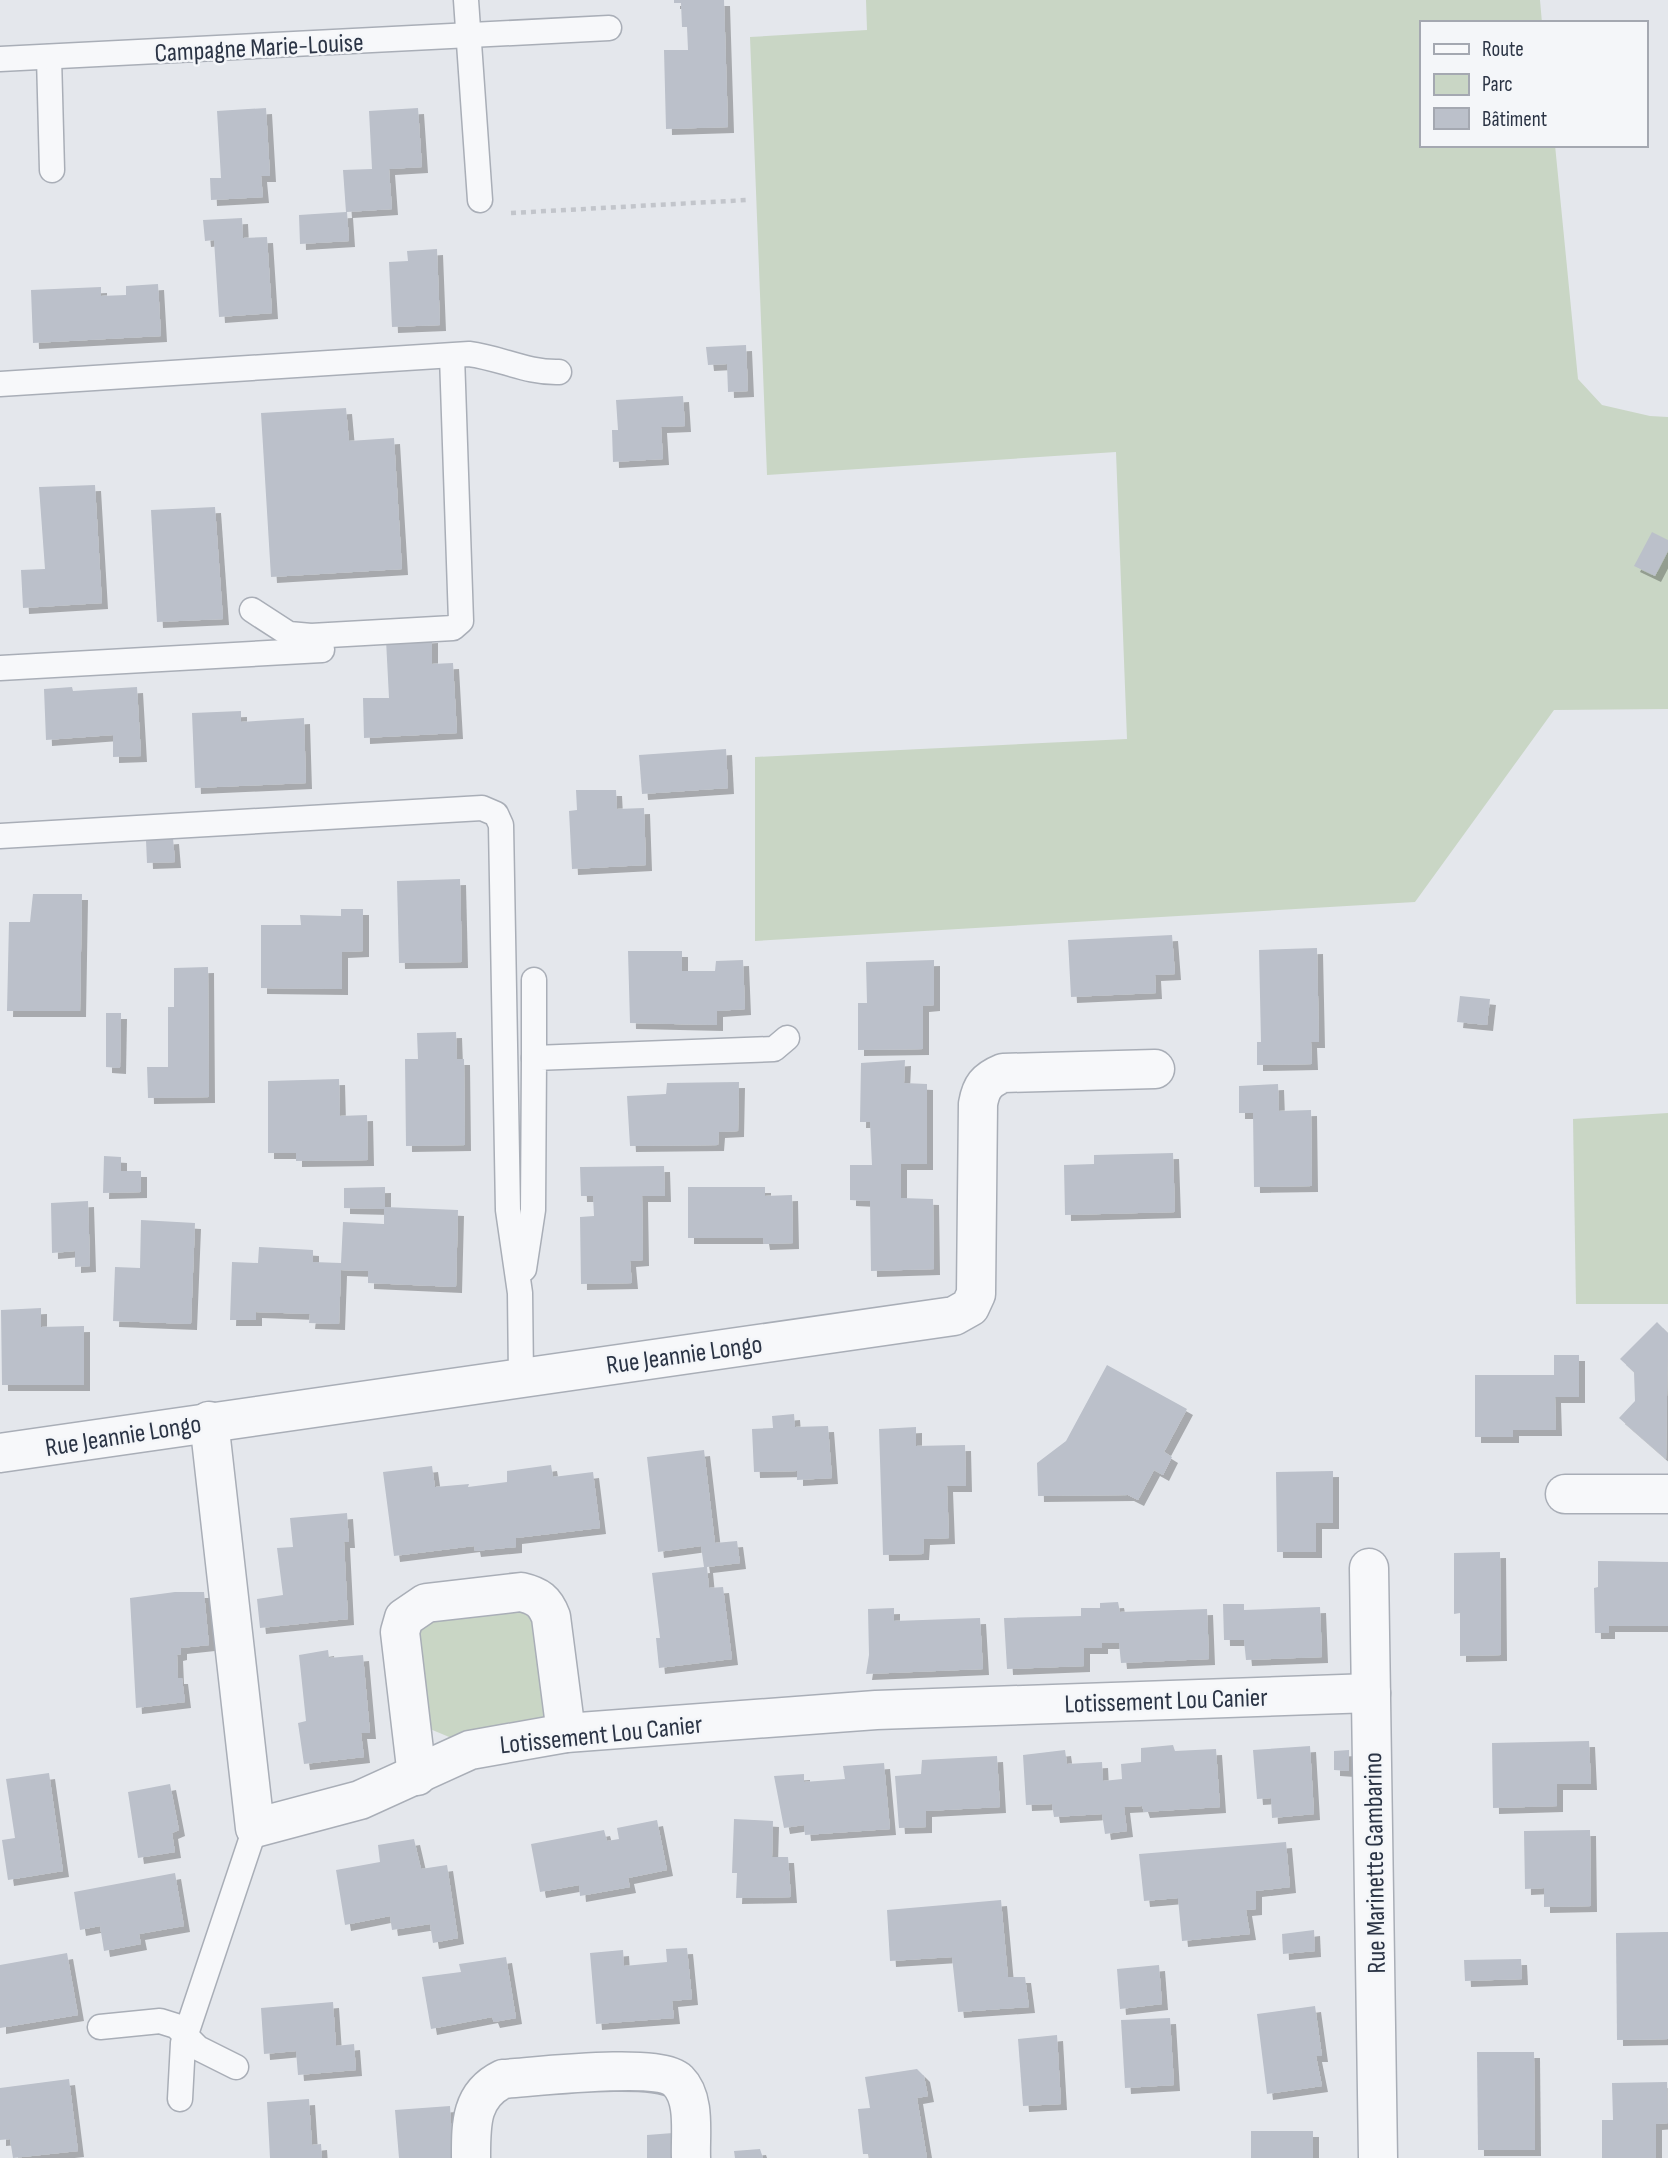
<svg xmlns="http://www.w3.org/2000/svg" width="1668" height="2158" font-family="'Sofia Sans Condensed',sans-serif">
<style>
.green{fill:#c9d6c5}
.building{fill:#bbc0ca;filter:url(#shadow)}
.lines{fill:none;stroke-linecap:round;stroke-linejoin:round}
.service-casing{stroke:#a9aeb7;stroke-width:27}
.minor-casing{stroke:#a9aeb7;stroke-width:41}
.path{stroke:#c2c5cb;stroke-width:4.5;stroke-dasharray:5 5;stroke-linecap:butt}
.service{stroke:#f7f8fa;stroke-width:24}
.minor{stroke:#f7f8fa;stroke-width:38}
.labels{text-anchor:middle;stroke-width:5;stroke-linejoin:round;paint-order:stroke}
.street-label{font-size:26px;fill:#2b3445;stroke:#f4f6f9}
</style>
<defs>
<filter id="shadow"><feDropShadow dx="6" dy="6" stdDeviation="0" flood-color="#0004"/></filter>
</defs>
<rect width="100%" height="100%" fill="#e4e7ec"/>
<g class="green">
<polygon points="866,0 1540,0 1542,23 1421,23 1421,145 1555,145 1578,379 1602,405 1650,416 1668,417 1668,709 1554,710 1415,902 755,941 755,757 1127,739 1116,452 767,475 750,37 867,30"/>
<polygon points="1668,1113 1668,1304 1576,1304 1573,1119"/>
<polygon points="519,1606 536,1613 547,1716 538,1722 454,1739 430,1729 415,1642 422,1621"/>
</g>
<g class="building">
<polygon points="674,0 724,0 728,127 666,129 664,50 688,50 687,27 682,27 681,3 674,3"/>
<polygon points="266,108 270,176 261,176 263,197 211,200 210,178 221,178 217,111"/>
<polygon points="418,108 422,167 389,169 392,209 347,212 349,241 300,244 299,215 346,212 343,170 372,169 369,111"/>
<polygon points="242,218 243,238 267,237 272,313 219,317 214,240 205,241 203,220"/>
<polygon points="437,249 440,325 392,327 389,262 408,261 407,251"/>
<polygon points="158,284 161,336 33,343 31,290 101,287 101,296 126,295 126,286"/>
<polygon points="746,345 748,391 728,392 727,364 708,365 706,347"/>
<polygon points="683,396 685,426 661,427 663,459 613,462 612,430 618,430 616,400"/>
<polygon points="346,408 349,441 394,438 402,569 271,577 261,413"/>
<polygon points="95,485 102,603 23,608 21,570 45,569 39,487"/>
<polygon points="215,507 223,619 157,622 151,510"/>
<polygon points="1652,532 1668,540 1668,551 1655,576 1634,566"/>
<polygon points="432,637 432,664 453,663 457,733 364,738 363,698 389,698 386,640"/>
<polygon points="72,687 73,691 137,687 141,756 113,757 113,735 46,740 44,689"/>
<polygon points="241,711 241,722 304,718 306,783 195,788 192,713"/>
<polygon points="726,749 728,788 642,794 639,755"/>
<polygon points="576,790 616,790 617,809 644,808 646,865 572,869 569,811 577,810"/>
<polygon points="173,838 175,862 147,863 146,840"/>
<polygon points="460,879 462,962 399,963 397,881"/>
<polygon points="33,894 82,894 80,1011 7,1011 9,922 30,922"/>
<polygon points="341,909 363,909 363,951 342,952 342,989 261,988 261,925 301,925 300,915 341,916"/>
<polygon points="1172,935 1175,974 1155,975 1156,993 1071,997 1068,940"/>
<polygon points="1317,948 1319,1042 1311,1042 1312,1064 1257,1065 1257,1042 1261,1042 1259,950"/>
<polygon points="628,951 682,951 682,971 715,971 716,961 743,960 745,1009 717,1011 717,1025 630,1023"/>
<polygon points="934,960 934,1005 923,1006 923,1049 858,1050 858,1003 867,1003 866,962"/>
<polygon points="208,967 209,1097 148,1098 147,1067 168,1067 168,1007 174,1007 174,968"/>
<polygon points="1460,996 1490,999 1487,1025 1457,1022"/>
<polygon points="106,1013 121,1013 120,1068 106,1067"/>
<polygon points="456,1032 457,1059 464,1059 465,1145 406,1146 405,1059 418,1059 417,1033"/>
<polygon points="905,1060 904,1083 927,1084 927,1164 901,1164 901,1198 933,1199 934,1269 871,1271 870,1201 850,1200 850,1165 872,1165 870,1122 860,1122 861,1063"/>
<polygon points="339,1079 340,1116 367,1115 368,1160 296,1161 296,1153 268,1153 268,1081"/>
<polygon points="739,1082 738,1131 719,1132 718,1145 630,1146 627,1096 666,1094 667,1083"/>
<polygon points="1278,1084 1279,1111 1311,1110 1312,1186 1254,1187 1253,1113 1239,1113 1239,1086"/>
<polygon points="1173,1153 1175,1212 1065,1215 1064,1165 1094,1164 1094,1155"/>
<polygon points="104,1156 121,1157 121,1171 141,1171 141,1192 103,1193"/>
<polygon points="664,1166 665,1196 642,1196 643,1260 630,1261 632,1283 581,1284 580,1217 594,1216 593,1196 581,1196 580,1167"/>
<polygon points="385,1187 385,1207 458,1210 456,1287 368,1283 368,1271 341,1270 339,1324 309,1323 310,1314 256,1312 256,1320 230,1320 232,1262 258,1263 259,1247 313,1250 313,1262 341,1263 343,1222 384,1224 384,1209 344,1208 344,1188"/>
<polygon points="688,1187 765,1187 765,1196 792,1195 793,1243 764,1244 763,1238 688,1238"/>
<polygon points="88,1201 90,1266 75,1267 75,1251 52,1253 51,1203"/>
<polygon points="141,1220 195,1223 191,1324 113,1321 115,1267 140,1268"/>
<polygon points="41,1308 41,1327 84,1326 84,1385 2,1385 1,1310"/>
<polygon points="1657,1322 1668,1333 1666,1459 1619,1418 1635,1401 1634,1372 1620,1359"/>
<polygon points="1554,1355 1579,1355 1579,1397 1555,1397 1556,1430 1513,1430 1513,1437 1475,1437 1475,1375 1554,1375"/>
<polygon points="1107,1365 1187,1409 1164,1452 1172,1457 1163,1475 1154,1470 1138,1500 1128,1495 1038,1496 1037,1463 1066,1441"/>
<polygon points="794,1414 795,1427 828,1426 832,1478 797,1480 797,1471 754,1472 752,1429 773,1428 772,1416"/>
<polygon points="916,1427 916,1446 965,1445 966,1486 947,1486 949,1538 924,1539 923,1554 883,1555 879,1429"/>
<polygon points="704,1450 715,1543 737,1541 740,1563 707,1567 709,1588 723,1587 732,1659 659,1668 656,1638 660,1638 652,1573 704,1567 701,1546 658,1552 647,1457"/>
<polygon points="551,1465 553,1477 593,1472 600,1528 516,1538 516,1547 475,1551 474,1546 394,1556 383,1472 432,1466 435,1487 469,1484 468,1487 507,1482 507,1471"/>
<polygon points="1333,1471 1333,1523 1316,1523 1316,1552 1277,1552 1276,1472"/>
<polygon points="347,1513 349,1542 344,1542 348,1619 260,1628 257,1599 283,1595 277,1548 293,1547 290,1518"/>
<polygon points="1500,1552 1501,1655 1460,1656 1460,1613 1454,1614 1454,1553"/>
<polygon points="1598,1561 1668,1562 1668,1626 1609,1626 1609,1633 1595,1633 1594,1588 1598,1587"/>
<polygon points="175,1592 204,1592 209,1645 181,1648 181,1654 177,1655 178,1678 182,1678 185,1702 136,1708 130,1598"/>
<polygon points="1118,1602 1120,1612 1207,1609 1209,1659 1121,1663 1119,1643 1102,1643 1102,1648 1084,1648 1084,1666 1007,1669 1004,1618 1081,1616 1081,1608 1100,1608 1100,1603"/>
<polygon points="1223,1604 1244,1604 1244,1610 1320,1607 1322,1657 1246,1660 1244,1640 1224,1640"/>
<polygon points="894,1608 894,1621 980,1618 983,1669 866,1674 869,1655 868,1609"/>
<polygon points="328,1650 329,1658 363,1655 370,1733 361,1733 364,1757 304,1764 298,1723 306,1721 299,1655"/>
<polygon points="1589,1741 1591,1784 1557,1784 1557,1806 1493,1808 1492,1743"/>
<polygon points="1173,1745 1175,1751 1216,1749 1220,1807 1144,1812 1142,1806 1124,1807 1127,1831 1105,1834 1102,1814 1054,1817 1052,1804 1026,1805 1023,1755 1065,1750 1067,1764 1102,1762 1103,1781 1122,1779 1121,1764 1141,1762 1141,1748"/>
<polygon points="1310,1746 1314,1814 1272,1818 1271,1798 1257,1799 1253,1750"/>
<polygon points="1349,1750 1349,1771 1334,1770 1334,1751"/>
<polygon points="997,1756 1000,1807 926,1811 926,1827 899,1828 895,1776 921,1774 922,1760"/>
<polygon points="884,1763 890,1829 805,1835 804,1825 784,1828 774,1776 804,1774 804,1782 845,1779 843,1766"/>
<polygon points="49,1773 63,1871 8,1880 2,1840 15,1838 6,1779"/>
<polygon points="170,1784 179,1830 172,1833 175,1852 138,1858 128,1792"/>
<polygon points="734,1819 773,1821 772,1857 788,1857 791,1897 736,1898 737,1873 732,1873"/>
<polygon points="657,1820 667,1870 628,1878 630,1887 580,1896 579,1885 540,1892 531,1844 604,1830 607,1841 619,1839 617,1828"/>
<polygon points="1590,1830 1591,1906 1544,1907 1544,1888 1525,1889 1524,1831"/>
<polygon points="414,1839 421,1869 447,1865 458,1938 433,1943 430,1924 392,1930 390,1916 345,1925 336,1870 380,1862 378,1845"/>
<polygon points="1286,1842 1290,1887 1256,1891 1256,1909 1246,1910 1250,1934 1182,1941 1178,1898 1144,1901 1139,1854"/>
<polygon points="175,1873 184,1926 139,1934 141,1944 104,1951 100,1926 80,1930 74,1892"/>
<polygon points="1001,1900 1008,1977 1025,1977 1029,2007 958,2012 952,1957 890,1961 887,1910"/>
<polygon points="1314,1930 1315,1951 1283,1954 1282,1934"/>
<polygon points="1665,1932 1668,1932 1668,2039 1617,2040 1616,1933"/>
<polygon points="687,1948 692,1999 672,2001 674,2018 596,2024 590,1953 623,1950 624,1966 667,1962 666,1949"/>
<polygon points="67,1953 78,2015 0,2028 0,1965"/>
<polygon points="506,1957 516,2018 494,2022 492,2017 431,2029 422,1977 461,1972 459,1964"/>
<polygon points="1521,1959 1522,1979 1465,1981 1464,1960"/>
<polygon points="1159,1965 1162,2004 1120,2009 1117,1969"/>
<polygon points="333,2002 336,2046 354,2044 356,2070 298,2075 296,2051 264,2054 261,2008"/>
<polygon points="1315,2006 1322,2056 1316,2056 1322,2086 1267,2094 1257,2014"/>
<polygon points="1170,2018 1174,2085 1125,2088 1121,2020"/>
<polygon points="1057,2035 1061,2104 1023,2106 1018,2039"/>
<polygon points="1477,2052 1534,2052 1535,2150 1478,2150"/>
<polygon points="917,2069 924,2076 928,2096 917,2098 927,2158 870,2158 869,2154 863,2154 858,2109 870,2108 865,2077"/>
<polygon points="69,2079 78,2151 13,2158 10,2139 0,2140 0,2088"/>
<polygon points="1667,2082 1668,2123 1656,2124 1656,2158 1602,2158 1602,2120 1613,2120 1612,2083"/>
<polygon points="309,2099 312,2145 321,2144 322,2158 270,2158 267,2102"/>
<polygon points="450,2106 453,2158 399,2158 395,2110"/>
<rect x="1251" y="2131" width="62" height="27"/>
<polygon points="673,2133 674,2158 647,2158 647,2135"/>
<polygon points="760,2149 763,2158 735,2158 734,2151"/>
</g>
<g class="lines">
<g class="service-casing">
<g id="service">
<polyline points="466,0 480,200"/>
<polyline points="49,57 52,170"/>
<polyline points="0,59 609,28"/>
<path d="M0,384L469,354C501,358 527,373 559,372"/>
<polyline points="252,610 289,634 311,636 453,628 461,621 452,356"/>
<polyline points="0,668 322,650"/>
<polyline points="0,836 482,808 496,814 501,825 508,1210 520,1293 521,1377"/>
<polyline points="534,980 534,1058"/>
<polyline points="524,1269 533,1210 534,1058 774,1049 787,1038"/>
<polyline points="100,2027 160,2021 176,2026 198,2048 236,2067"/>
<polyline points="180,2099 183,2043 255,1828"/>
</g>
</g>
<g class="minor-casing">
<g id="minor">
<polyline points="209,1421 255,1828 360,1800 470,1750 566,1733 876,1710 1371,1693"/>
<path d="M0,1453L954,1316L970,1307L976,1294L978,1104C981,1087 986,1080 1003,1073L1155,1069"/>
<polyline points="1565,1494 1668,1494"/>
<polyline points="1369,1568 1378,2158"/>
<path d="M417,1776L400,1632L404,1618L426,1603L521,1592C538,1596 545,1601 551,1617L566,1733"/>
<path d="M471,2158C471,2125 470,2095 503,2079C535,2077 658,2062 678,2081C696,2099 690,2134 691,2158"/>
</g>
</g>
<polyline class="path" points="511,213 747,200"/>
<use href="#service" class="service"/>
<use href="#minor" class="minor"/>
</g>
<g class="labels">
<g class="street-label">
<text transform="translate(259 47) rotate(-3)" y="9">Campagne Marie-Louise</text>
<text transform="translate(684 1354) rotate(-8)" y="9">Rue Jeannie Longo</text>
<text transform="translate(123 1435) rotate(-9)" y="9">Rue Jeannie Longo</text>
<text transform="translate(1166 1700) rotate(-2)" y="9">Lotissement Lou Canier</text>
<text transform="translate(601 1734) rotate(-6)" y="9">Lotissement Lou Canier</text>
<text transform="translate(1374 1863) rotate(-91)" y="9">Rue Marinette Gambarino</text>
</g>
</g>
<rect x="1420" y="21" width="228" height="126" fill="#f4f6f9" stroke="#a4a8b1" stroke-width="2"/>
<rect x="1434" y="44" width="35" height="10" fill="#f7f8fa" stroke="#a4a8b1" stroke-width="2"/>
<text x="1482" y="56" font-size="21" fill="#2b3445">Route</text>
<rect x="1434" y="74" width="35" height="21" fill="#c9d6c5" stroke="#a4a8b1" stroke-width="2"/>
<text x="1482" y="91" font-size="21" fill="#2b3445">Parc</text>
<rect x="1434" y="108" width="35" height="21" fill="#bbc0ca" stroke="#a4a8b1" stroke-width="2"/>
<text x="1482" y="126" font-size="21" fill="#2b3445">Bâtiment</text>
</svg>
